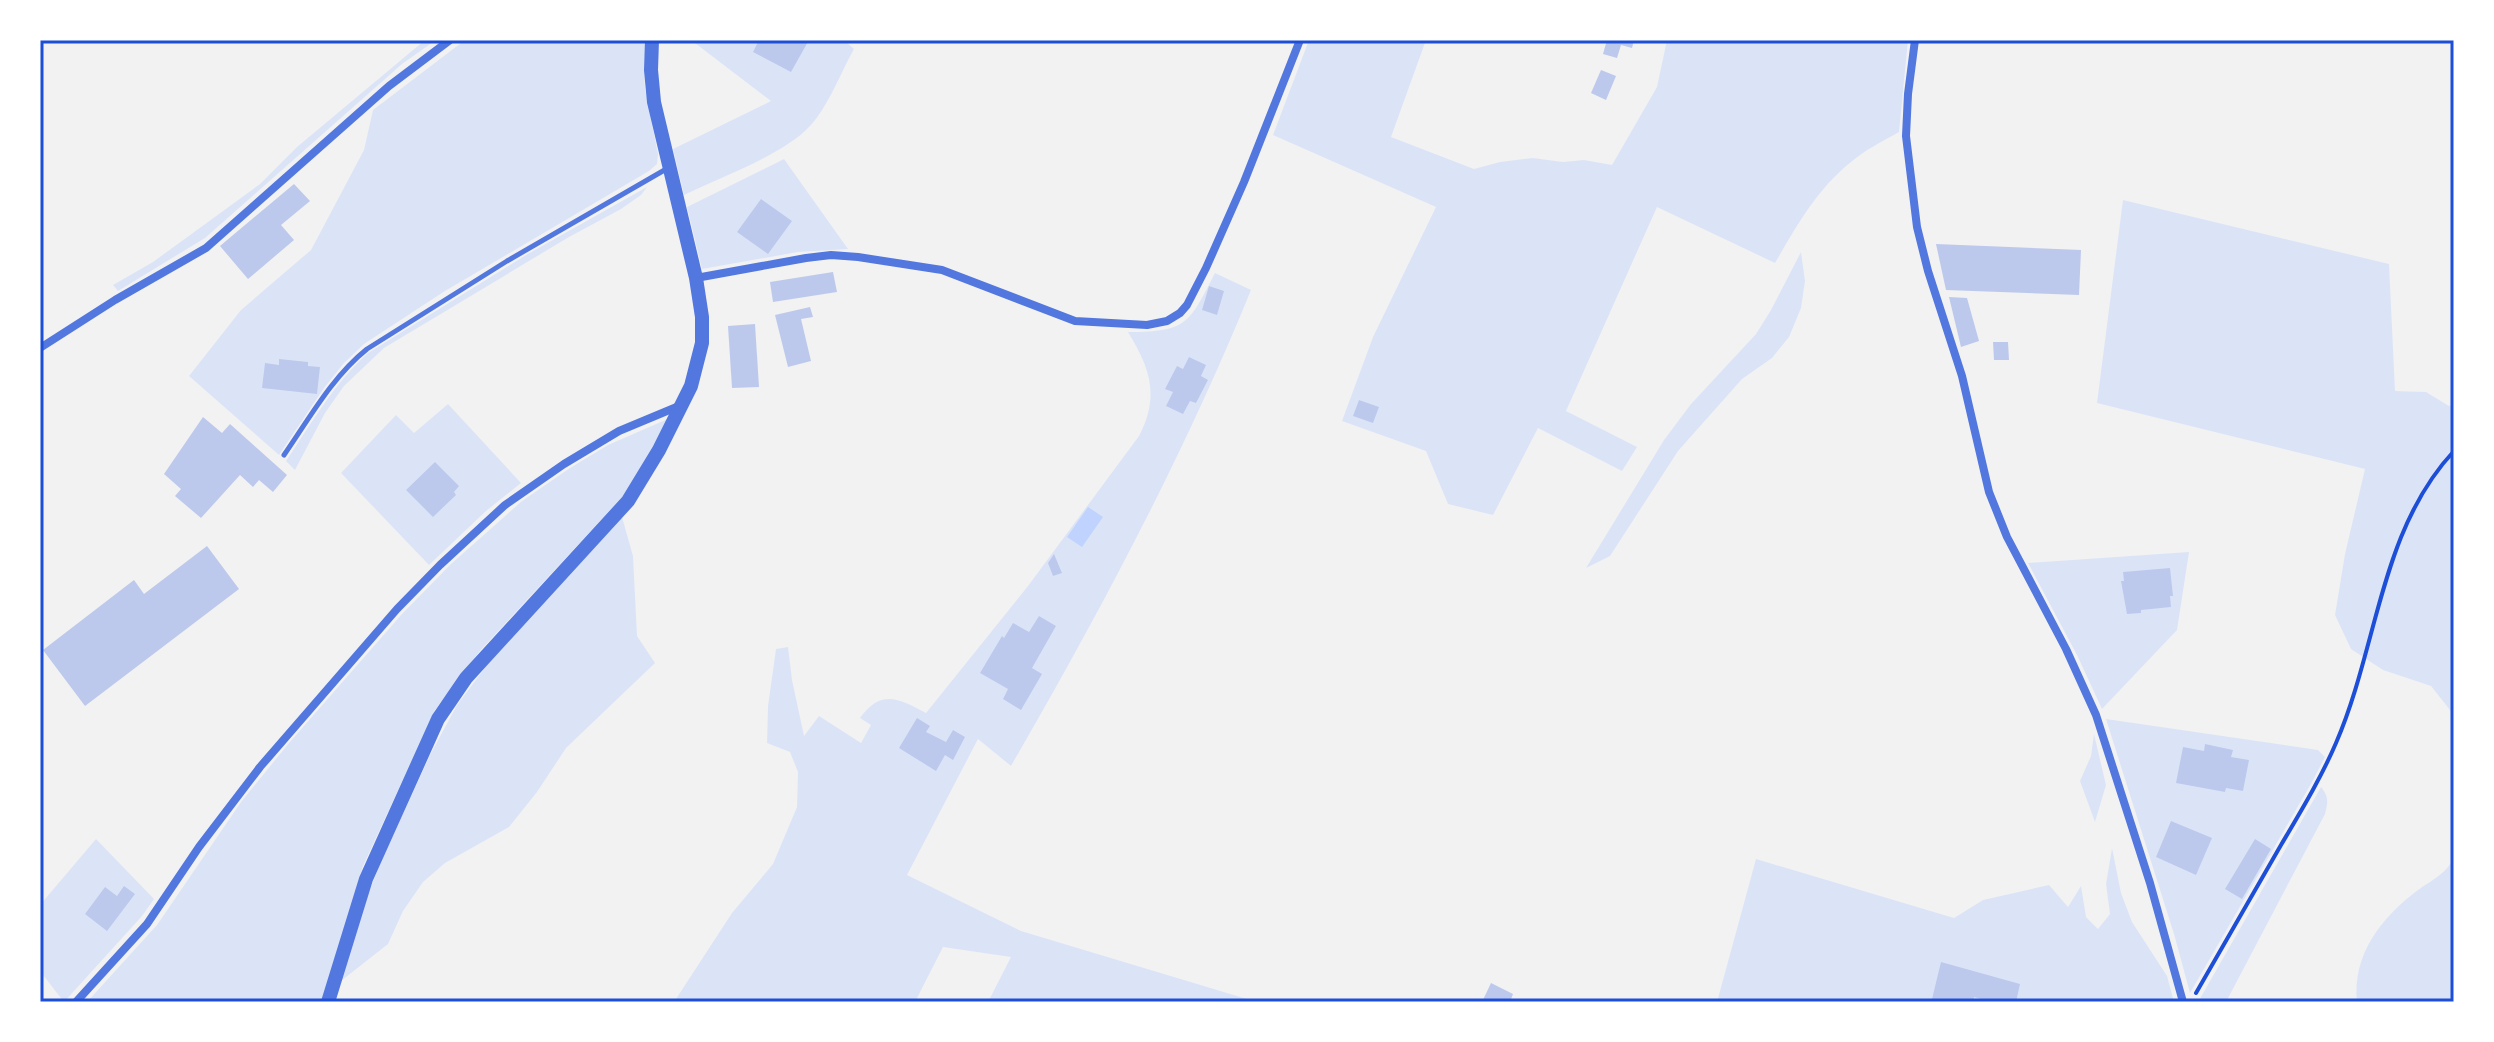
<svg xmlns="http://www.w3.org/2000/svg" width="2494" height="1042" font-family="'DejaVu Sans',sans-serif">
<style>
.green{fill:#dbe4f7}
.water{fill:#bfd3fe}
.building{fill:#bdc9ec}
.lines{fill:none;stroke-linecap:round;stroke-linejoin:round}
.path{stroke:#1d4ed8;stroke-width:4}
.service{stroke:#5277de;stroke-width:5}
.minor{stroke:#5277de;stroke-width:8}
.tertiary{stroke:#5277de;stroke-width:14}
.neatline{fill:none;stroke:#1d4ed8;stroke-width:3}
</style>
<rect width="100%" height="100%" fill="#f2f2f2"/>
<g class="green">
<polygon points="425,40 436,40 402,64 205,238 118,291 113,285 153,262 260,184 297,147"/>
<polygon points="465,40 646,40 644,69 645,89 658,154 657,164 649,171 445,291 364,344 344,363 324,388 279,455 189,376 241,310 311,250 364,150 373,110"/>
<path d="M691,40H844L854,49C841,72 828,107 810,126C783,155 721,177 684,195L673,149L771,101Z"/>
<path d="M1309,40H1426L1391,137L1474,169L1500,162L1533,158L1563,162L1584,160L1612,165L1657,87L1667,40H1908L1899,132C1883,141 1865,150 1851,162C1817,189 1796,227 1775,263L1657,207L1566,411L1637,447L1622,471L1538,428L1493,515L1448,504L1426,451L1342,421L1373,337L1436,207L1273,135Z"/>
<polygon points="784,159 848,249 798,252 702,269 687,207"/>
<path d="M647,187L641,195L621,209L569,237L384,348L344,386L325,413L295,470L286,461C311,424 334,383 368,353L526,255Z"/>
<polygon points="2123,200 2389,264 2395,391 2426,392 2449,406 2454,404 2454,715 2431,686 2383,670 2351,649 2335,615 2345,554 2365,469 2097,403"/>
<polygon points="1801,252 1805,281 1801,308 1789,337 1772,358 1742,379 1678,451 1610,556 1586,568 1664,440 1691,404 1756,334 1771,310"/>
<path d="M1215,273L1251,290C1184,455 1100,612 1011,766L978,739L907,875L1021,931L1257,1002H988L1011,957L943,947L915,1002H674L732,913L773,864L797,807L798,772L790,752L767,743L768,706L776,649L788,647L792,680L804,736L819,716L861,743L871,725L860,718C881,688 900,699 926,713L1028,586L1139,436C1160,396 1150,368 1128,332C1188,332 1189,323 1215,273Z"/>
<polygon points="448,404 521,483 486,511 429,565 341,473 396,415 414,433"/>
<polygon points="670,418 623,496 479,652 435,710 363,866 321,1002 87,1002 157,925 241,802 289,743 402,614 451,564 522,501 570,468 608,445"/>
<polygon points="622,517 633,556 637,636 655,663 566,748 537,792 509,827 445,863 423,882 403,911 388,944 341,981 367,897 380,864 430,755 457,705 487,665"/>
<polygon points="2189,552 2177,630 2102,709 2077,655 2028,563"/>
<polygon points="2106,719 2318,750 2325,757 2312,782 2190,993 2174,934"/>
<polygon points="2094,734 2106,785 2095,822 2080,781 2091,756"/>
<path d="M2321,787C2329,797 2328,802 2325,814L2226,1002H2198Z"/>
<polygon points="96,839 154,899 142,916 64,1002 40,971 40,905"/>
<polygon points="2112,848 2121,893 2132,922 2167,976 2174,1002 1717,1002 1756,859 1954,918 1983,900 2049,885 2068,907 2081,886 2086,917 2098,929 2110,914 2106,884"/>
<path d="M2454,856V1002H2357C2352,954 2382,917 2418,890C2432,880 2449,872 2454,856Z"/>
</g>
<polygon class="water" points="1088,507 1103,517 1082,547 1067,537"/>
<g class="building">
<polygon points="759,40 809,40 791,72 753,52"/>
<polygon points="1607,40 1634,40 1632,48 1621,45 1617,58 1603,54"/>
<polygon points="1601,70 1616,76 1606,100 1591,93"/>
<polygon points="294,184 310,201 281,225 294,240 248,279 220,246"/>
<polygon points="761,199 792,221 768,254 737,232"/>
<polygon points="1936,244 2081,250 2079,295 1946,290"/>
<polygon points="833,272 837,292 773,302 770,282"/>
<polygon points="1209,286 1224,291 1217,315 1202,310"/>
<polygon points="1949,297 1967,298 1979,341 1961,347"/>
<polygon points="810,307 813,317 801,319 811,361 788,367 775,315"/>
<polygon points="755,324 759,387 732,388 728,326"/>
<polygon points="1993,342 2008,342 2009,360 1994,360"/>
<polygon points="1189,357 1206,365 1201,376 1208,380 1196,403 1190,401 1183,414 1166,406 1173,392 1165,389 1177,366 1183,369"/>
<polygon points="279,359 308,362 308,366 320,367 317,394 262,388 265,363 279,365"/>
<polygon points="1359,400 1379,407 1373,423 1353,416"/>
<polygon points="203,417 222,433 230,424 287,475 273,492 259,480 253,487 240,475 201,518 175,496 181,489 164,474"/>
<polygon points="435,462 459,486 454,492 456,495 433,517 406,490"/>
<polygon points="207,546 239,589 85,706 43,650 134,580 144,594"/>
<polygon points="1054,554 1062,573 1053,576 1048,563"/>
<polygon points="2170,568 2173,596 2170,596 2171,607 2141,610 2141,613 2127,614 2121,581 2124,581 2123,572"/>
<polygon points="1039,616 1056,626 1032,668 1042,674 1021,710 1003,699 1008,689 980,673 1002,636 1004,638 1013,623 1029,632"/>
<polygon points="917,718 930,726 926,732 946,742 953,730 965,737 953,760 945,755 936,771 899,748"/>
<polygon points="2205,744 2233,750 2231,757 2249,760 2243,791 2226,788 2225,792 2176,783 2183,747 2204,751"/>
<polygon points="2171,821 2212,838 2196,875 2156,857"/>
<polygon points="2255,839 2271,849 2242,899 2225,889"/>
<polygon points="124,886 135,894 107,931 85,914 105,887 117,896"/>
<polygon points="1941,962 2020,984 2016,1002 1992,1002 1974,997 1973,1002 1941,1002 1932,999"/>
<polygon points="1491,983 1513,994 1510,1002 1482,1002"/>
</g>
<g class="lines">
<path class="path" d="M2196,993C2224,944 2253,894 2281,845C2301,811 2321,778 2336,743C2378,646 2380,530 2454,451"/>
<path class="service" d="M284,455C309,419 332,377 367,349L507,261L668,168"/>
<g class="minor">
<polyline points="1915,40 1908,94 1906,136 1917,227 1928,271 1962,376 1989,492 2007,537 2066,649 2096,715 2150,883 2183,1002"/>
<polyline points="696,278 806,258 831,255 858,257 942,270 1075,321 1147,325 1167,321 1180,313 1187,305 1206,268 1244,182 1300,40"/>
<polyline points="40,348 115,300 206,248 389,86 450,40"/>
<polyline points="76,1002 147,924 199,847 260,767 397,609 440,565 505,505 564,464 619,431 679,406"/>
</g>
<polyline class="tertiary" points="328,1002 366,879 438,719 466,678 628,501 659,450 691,386 702,343 702,317 696,278 654,102 651,70 652,40"/>
</g>
<rect width="2494" height="1042" fill="none" stroke="#ffffff" stroke-width="84"/>
<rect x="42" y="42" width="2410" height="958" class="neatline"/>
</svg>
